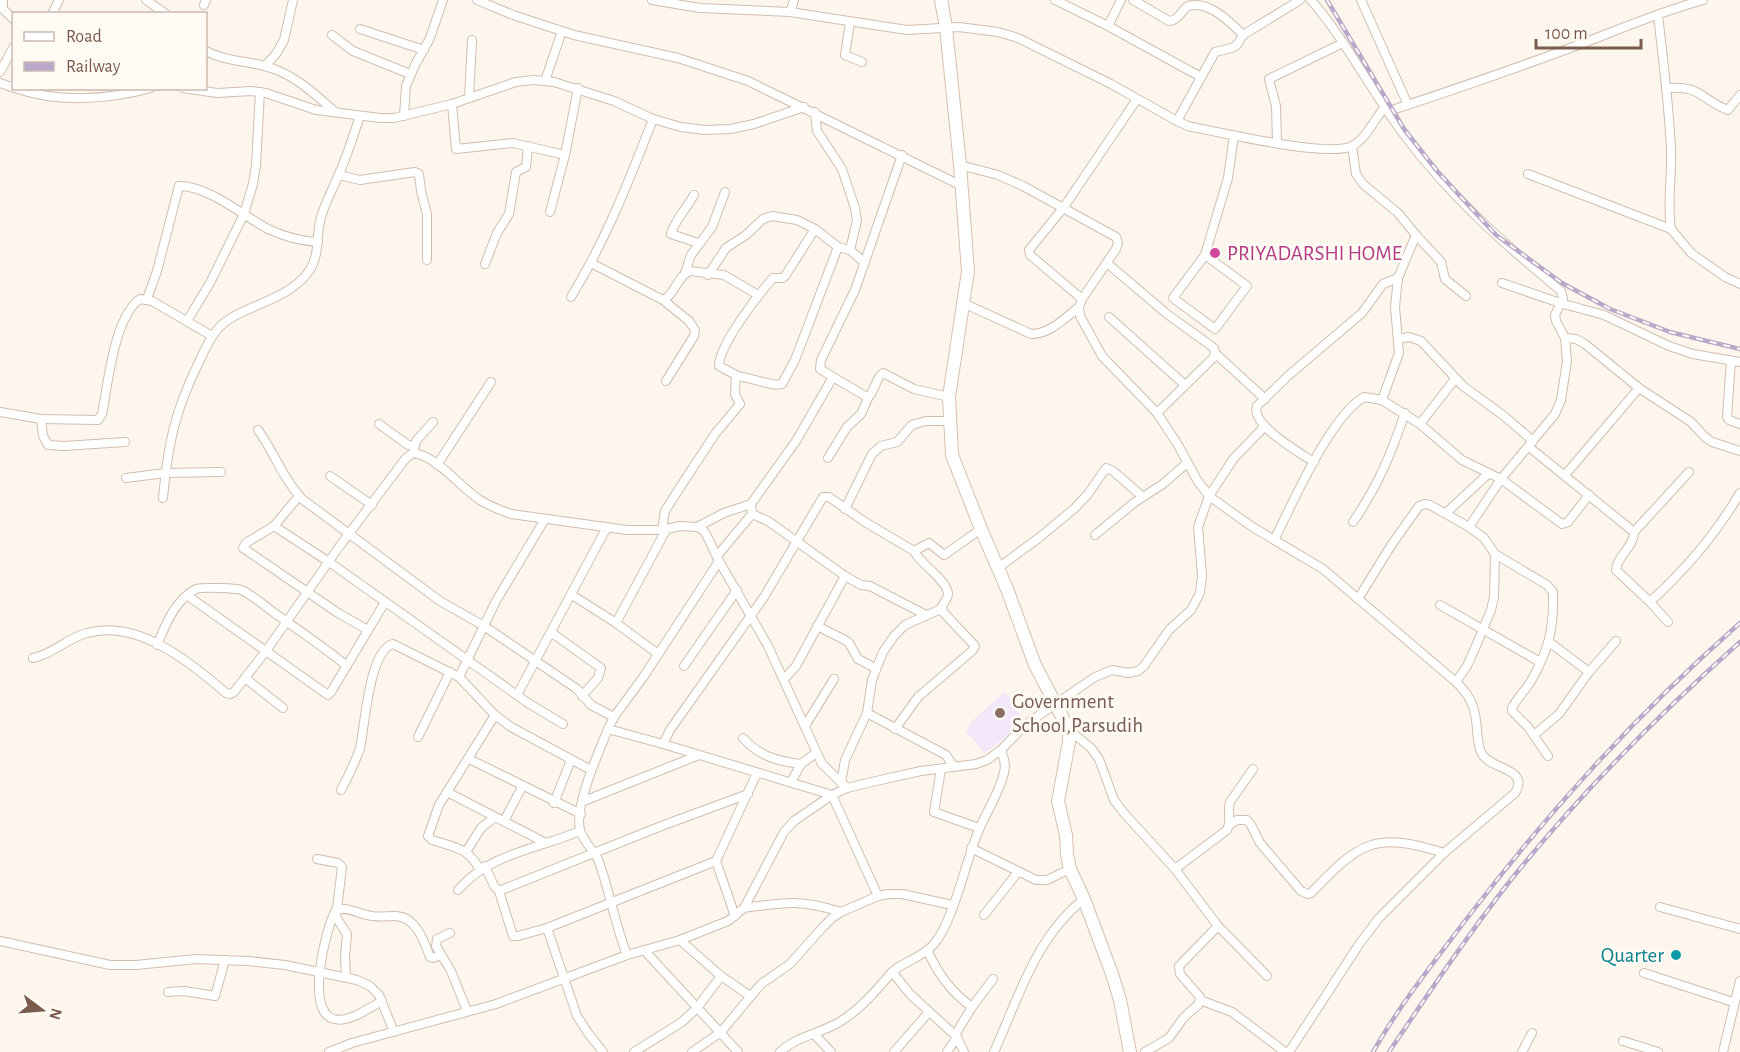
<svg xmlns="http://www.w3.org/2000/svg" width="1740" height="1052" font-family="'Alegreya Sans',sans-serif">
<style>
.education{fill:#f3e8fa}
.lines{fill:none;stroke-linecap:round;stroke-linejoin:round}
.street-casing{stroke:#d1beb0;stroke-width:10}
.secondary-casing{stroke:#d6c0b0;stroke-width:14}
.street{stroke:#fff;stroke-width:8}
.secondary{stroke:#fff;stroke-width:12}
.rail-casing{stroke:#b9a8c9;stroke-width:4.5}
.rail{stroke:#fffaf3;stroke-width:2;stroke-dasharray:7;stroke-linecap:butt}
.hotel-dot{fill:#d1479c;stroke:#fffaf3;stroke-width:2}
.education-dot{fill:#8d6e63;stroke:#fffaf3;stroke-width:2}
.culture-dot{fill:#0f9aa8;stroke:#fffaf3;stroke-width:2}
.labels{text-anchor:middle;stroke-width:6;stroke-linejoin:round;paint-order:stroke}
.hotel-label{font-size:21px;fill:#b23c85;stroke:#fffaf3;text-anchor:start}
.education-label{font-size:21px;fill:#785e54;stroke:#fffaf3;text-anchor:start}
.culture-label{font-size:21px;fill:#0d838f;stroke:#fffaf3;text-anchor:end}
</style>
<rect width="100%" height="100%" fill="#fdf6ec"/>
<polygon class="education" points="1004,692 1014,701 1023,724 985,753 965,731 970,726 969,724"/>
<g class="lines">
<g class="street-casing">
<g id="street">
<polyline points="3,0 3,9 14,20"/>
<polyline points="146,0 166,14"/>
<polyline points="477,0 513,15 574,35 678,58 748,81 962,186"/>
<path d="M652,0L700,8L790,12L907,30L959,27L998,32L1018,38L1111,84L1177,121L1188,126C1217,132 1329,158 1352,146C1365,140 1375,119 1384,108L1392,110C1450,91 1508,71 1565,50C1611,33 1656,13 1703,0"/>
<polyline points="1055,0 1108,26 1201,77"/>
<path d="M1133,0L1169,21C1179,20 1180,12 1188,6C1209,0 1230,22 1243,35"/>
<path d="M1311,0C1346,40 1372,93 1405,136C1449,195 1504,244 1561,291L1563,299L1555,315L1556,321L1565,338L1567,361L1561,400L1555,414L1501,479L1562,524L1568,522L1589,495"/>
<polyline points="1361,0 1408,105"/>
<polyline points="204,5 206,0"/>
<polyline points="790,12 794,0"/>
<polyline points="52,14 59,0"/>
<path d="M1658,15C1663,60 1669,104 1671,150C1672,176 1667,203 1671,229"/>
<polyline points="850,22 845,55 862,62"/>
<polyline points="1108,26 1121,0"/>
<polyline points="360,29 424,50"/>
<polyline points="332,35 353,51 410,74"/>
<path d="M206,51C228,63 251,60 274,69C297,77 317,96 335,112"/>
<polyline points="265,66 276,54 284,40 293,0"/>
<polyline points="0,72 14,46"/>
<polyline points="545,81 562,31"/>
<polyline points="0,83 14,88"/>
<path d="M15,88C57,103 108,100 151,88"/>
<polyline points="183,88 217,93 251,91 266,93 316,110 380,118 394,118 452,104 516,82 533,80 554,82 614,101 653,119 681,127 705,130 730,129 754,124 804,107"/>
<path d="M1667,88C1701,85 1701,100 1728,110L1740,95"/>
<polyline points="469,98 472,40"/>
<polyline points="452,104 456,149 513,143 565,155"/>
<polyline points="815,112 817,131 842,169 855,208 857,220 850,250 865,263"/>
<polyline points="404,116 406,86 415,65 430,38 443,0"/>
<polyline points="1177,121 1215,52 1232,48 1237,45 1243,35 1300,0"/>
<polyline points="1277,142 1276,106 1269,79 1343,43"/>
<polyline points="960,165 998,175 1023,186 1116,237 1118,243 1116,249 1082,299 1079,307 1080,316 1102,356 1157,413 1178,445 1197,480 1209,496 1234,458 1264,427"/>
<polyline points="1528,174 1671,229 1691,253 1725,277 1740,284"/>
<polyline points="339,175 360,180 415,172 419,174 421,191 427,214 427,260"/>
<path d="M694,195C688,206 673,223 671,234L698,243"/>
<polyline points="550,212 565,155 578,88"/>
<polyline points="1416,235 1441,262 1445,279 1466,296"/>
<polyline points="1205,255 1173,298 1215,329 1247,286 1205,255 1228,178 1234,135"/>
<path d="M591,263L663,300C675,295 677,276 690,271L724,275L758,295"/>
<polyline points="1107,263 1167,314 1214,348 1215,353 1213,358 1157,413"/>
<polyline points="485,264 497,233 509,214 516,172 526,167 528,146"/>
<polyline points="685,273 691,255 712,227 725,192"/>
<polyline points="708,275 726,248 746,235 763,219 772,216 797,220 815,229 838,247 850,250"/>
<polyline points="1502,283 1560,303 1604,315 1669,346 1693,354 1740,362"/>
<path d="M571,297C606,240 629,181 653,119"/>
<path d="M147,299L157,271L179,186C209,186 242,215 268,229C285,237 300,241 318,242"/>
<polyline points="1082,299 1030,255 1029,250 1064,207 1137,99"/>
<polyline points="663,300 689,321 695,330 694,336 666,381"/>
<path d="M963,303L1031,334C1050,334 1065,318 1079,307"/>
<polyline points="1109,317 1185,385"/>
<polyline points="187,321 210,283 244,214 253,184 256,165 260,92"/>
<polyline points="1565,338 1576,339 1585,344 1639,388 1691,422 1705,437 1712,442 1740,451"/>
<polyline points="1399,339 1409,337 1421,341 1463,386 1504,416 1533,441"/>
<polyline points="1215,353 1265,399"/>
<polyline points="1731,361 1727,417 1729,420 1740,424"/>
<path d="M737,376C749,377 773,387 782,384L795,360L838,247"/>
<polyline points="833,377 820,369 821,360 855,290 902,155"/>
<path d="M0,412L41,419L98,420L102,414C108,384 114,317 140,299L152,301L212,336"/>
<polyline points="41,419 43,436 48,445 64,446 125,442"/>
<polyline points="379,424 408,445 414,446"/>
<polyline points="1420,424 1455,379"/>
<path d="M258,430C274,452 283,479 302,499L440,601L484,626L577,689L591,705L614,717"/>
<path d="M1529,447L1634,532C1634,547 1617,556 1616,570L1650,602L1668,622"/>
<polyline points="414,449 416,441 433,422"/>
<polyline points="828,458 847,427 861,414 869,396"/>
<path d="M1314,462C1300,453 1250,425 1257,406L1289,375L1362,313L1383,284L1398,278"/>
<polyline points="437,465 491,382"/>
<polyline points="1565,475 1639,388"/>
<polyline points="330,476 372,505"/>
<polyline points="126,478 165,473 221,472"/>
<polyline points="299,496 274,526 246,543 243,548 338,613 368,630"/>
<path d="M163,498C168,443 175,411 199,362C207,345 214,328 231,318C256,303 291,297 309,271C321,254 315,233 322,214C326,201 333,189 338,176C347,157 353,136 360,116"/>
<polyline points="845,509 872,454 881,446 897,442 912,425 926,421 950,421"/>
<polyline points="1446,513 1488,474"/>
<polyline points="752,514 768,521 845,576 796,666 784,679"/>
<path d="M1353,522C1378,486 1391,454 1405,413"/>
<polyline points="274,526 329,562 528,703 563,724"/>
<polyline points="697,527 724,513 751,504"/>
<path d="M662,530L665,511L679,489L715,434L740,404L735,394L736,375L719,366C719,345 758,295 773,278H783L785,276L815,229"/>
<polyline points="1634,532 1689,472"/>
<polyline points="1095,535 1135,502 1163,484 1187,463"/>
<path d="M1274,540C1293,503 1329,418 1364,397L1382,400"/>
<path d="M1495,554L1547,585L1553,592C1554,628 1549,650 1531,681C1525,691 1517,698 1512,708V711L1528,727L1548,756"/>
<polyline points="717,556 752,514 751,504 796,441 833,377 867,397 871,394 879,377 883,373 914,389 949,397"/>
<polyline points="719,561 768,646 822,764 847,788"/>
<polyline points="998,568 1040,537 1075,508 1088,494 1106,468 1113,471 1143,497"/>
<polyline points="845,576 861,585 870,586 926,615"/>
<polyline points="572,595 616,623 666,530"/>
<polyline points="188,596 328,695 331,692 385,602"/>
<polyline points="1358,599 1392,544 1419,506 1425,504 1430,505 1469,527"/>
<path d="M1650,602C1685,570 1716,534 1740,493"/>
<polyline points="1440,605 1540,662"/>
<polyline points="616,623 658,654"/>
<polyline points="817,626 845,640 849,643 858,659 875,668"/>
<polyline points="552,633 601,668 598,678 582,696"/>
<polyline points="1549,642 1589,672"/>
<path d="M157,645C166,624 175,600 196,589C201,587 236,588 242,590C255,597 267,608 280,617C303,633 325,648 347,666"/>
<path d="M33,658C54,654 67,638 87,633C138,619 190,662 226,693L230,694L234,692L266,651L339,547L406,458L413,453C436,455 461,488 480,500C489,506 500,510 511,514L627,530H662L680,526L697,527L703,530L707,536L719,561L644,676L614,717L608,729L663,744L832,795L878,896"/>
<polyline points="684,666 737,590"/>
<polyline points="459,677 496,601 545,519"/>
<polyline points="245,678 283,708"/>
<polyline points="517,695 607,527"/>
<polyline points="867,713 946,755 954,767"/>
<polyline points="805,726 834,679"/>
<path d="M608,729C599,752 574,806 580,830C583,842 595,851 599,862C610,893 615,924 627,955"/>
<path d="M895,729L918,697L972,651L975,646L943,612L942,606C944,602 949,597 948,593C945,578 920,564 914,551"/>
<polyline points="1069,730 1091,748 1099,759 1114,800 1124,813 1175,869 1218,926 1267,976"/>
<polyline points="1534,735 1559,714 1589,672 1616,641"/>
<polyline points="418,737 450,672"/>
<path d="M743,738C759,756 777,761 801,764"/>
<polyline points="663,744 670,730 764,597 823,497 829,497 865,522 914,551 929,543 944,555 981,529"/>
<polyline points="469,759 581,814"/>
<polyline points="941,769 934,812 979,828"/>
<polyline points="791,782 801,764 816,753"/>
<polyline points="841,783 845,760 867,713 872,680 883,652 894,636 905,625 941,609"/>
<path d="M341,790C348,777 355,763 360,748C365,726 369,650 393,644L459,677L495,715L511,727L591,770"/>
<polyline points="447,792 546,843"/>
<polyline points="584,801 699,755"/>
<polyline points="554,803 571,760"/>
<polyline points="504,821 522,787"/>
<path d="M1229,825L1237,820H1247L1251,825L1260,843L1301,891L1308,894L1311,893C1360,842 1374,831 1444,853"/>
<polyline points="971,848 1036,880 1047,880 1070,869"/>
<polyline points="466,852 481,828 495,817"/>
<polyline points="317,859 338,863 342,867 336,917 347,934 345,957 346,977"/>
<polyline points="716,861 735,916"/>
<polyline points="485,866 494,886 499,891 513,936 518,936 547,928"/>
<path d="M1175,869L1227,830C1232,820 1227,812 1230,802L1253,769"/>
<path d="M480,870C469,848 454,847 432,840L428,836L439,805L495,715"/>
<path d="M458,890C490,853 538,849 580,831"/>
<polyline points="499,891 664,825 748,794"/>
<polyline points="1660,907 1740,929"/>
<path d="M744,908C785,902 801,899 841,912"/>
<polyline points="984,915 1018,872"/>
<polyline points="450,933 437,939 436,946 451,971 467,1011"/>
<polyline points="680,940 721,976 750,996"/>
<polyline points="0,941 110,965 136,965 196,959 248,961 285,965 357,980 370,986 379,995 394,1032"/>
<polyline points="644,950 738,1052"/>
<path d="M927,950C939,975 950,991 972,1007"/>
<polyline points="1644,973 1733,1002"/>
<polyline points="168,992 184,991 215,996 225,960"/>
<polyline points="1200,1000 1232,1012 1285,1052"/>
<path d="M382,1001C369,1008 349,1023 334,1019C305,1012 325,929 336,910C346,906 357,913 367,915C377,918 386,916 396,916C416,917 424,941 430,957L433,958L441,955"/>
<polyline points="814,1034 831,1052"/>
<polyline points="955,1035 972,1007 993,979"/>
<polyline points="1623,1041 1658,1052"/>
<polyline points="329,1052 352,1043 496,1004 627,955 680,940 728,921 744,908 784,832 794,821 832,795 847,788 876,781 921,771 976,764 987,760 1001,750 1025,725 1095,677 1112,670 1128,673 1138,671 1144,666 1169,630 1191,610 1200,593 1202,575 1198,527 1209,496 1251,526 1323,569 1456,682 1467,666 1476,646 1491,610 1494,597 1495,554 1484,538 1469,527 1501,479 1462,460 1420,424 1382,400 1399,353 1395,307 1398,278 1416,235 1398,213 1363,184 1356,174 1352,146"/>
<polyline points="603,1052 588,1033 577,1016 547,928 716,861 757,773"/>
<polyline points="634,1052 682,1022 697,1008 721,976"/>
<polyline points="692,1052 721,1032 761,984 790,964 822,928 832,918 841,912 878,896 889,894 902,894 952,905"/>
<path d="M780,1052C796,1037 817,1034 836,1024C858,1012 876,991 892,972"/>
<polyline points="894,1052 929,1012"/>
<polyline points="947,1052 957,1037"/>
<path d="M964,1052L957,1037L911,995L892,972C905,961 923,957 934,944C953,922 966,861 978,832C986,812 999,794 1004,773C1006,764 1004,758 1001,750"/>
<path d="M994,1052C1019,997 1035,938 1084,899"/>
<polyline points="1145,1052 1169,1038 1184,1017 1199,1004 1200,997 1180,974 1179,966 1218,926"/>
<path d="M1289,1052L1360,943L1379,918L1444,853L1515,793C1530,768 1491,770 1482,754C1478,747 1478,739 1477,731C1476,710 1472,697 1456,682"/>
<polyline points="1522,1052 1532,1033"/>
<polyline points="1723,1052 1740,981"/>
</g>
</g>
<g class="secondary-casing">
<polyline id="secondary" points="941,0 946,27 960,165 968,271 949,397 952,455 981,529 1007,589 1035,665 1069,730 1069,742 1058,801 1066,835 1067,855 1070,869 1084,899 1112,974 1120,1000 1130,1052"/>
</g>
<use href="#street" class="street"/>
<use href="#secondary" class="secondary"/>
<g class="rail-casing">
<g id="rail">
<polyline points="1327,0 1404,129 1437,171 1496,235 1562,283 1610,309 1670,332 1740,349"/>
<path d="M1373,1052C1399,1006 1433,963 1465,921C1547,813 1638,713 1740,623"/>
<path d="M1389,1052C1428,994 1467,936 1510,881C1579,795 1658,715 1740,642"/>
</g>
</g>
<use href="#rail" class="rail"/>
</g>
<circle class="hotel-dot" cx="1215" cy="253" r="6"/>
<circle class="education-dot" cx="1000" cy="713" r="6"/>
<circle class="culture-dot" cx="1676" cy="955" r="6"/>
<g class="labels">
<g class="hotel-label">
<text x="1227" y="260">PRIYADARSHI HOME</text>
</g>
<g class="education-label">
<text x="1012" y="708">Government<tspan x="1012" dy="24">School,Parsudih</tspan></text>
</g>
<g class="culture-label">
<text x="1664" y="962">Quarter</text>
</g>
</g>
<rect x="12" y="12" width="195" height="78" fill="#fffaf3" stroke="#cabbb1" stroke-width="1.5"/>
<rect x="24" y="32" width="30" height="9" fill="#ffffff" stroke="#cabbb1" stroke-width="1.5"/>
<text x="66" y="42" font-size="18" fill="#7a5c4d">Road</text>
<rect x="24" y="62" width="30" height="9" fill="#b9a8c9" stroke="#cabbb1" stroke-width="1.5"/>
<text x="66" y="72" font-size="18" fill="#7a5c4d">Railway</text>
<g transform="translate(42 1010) rotate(106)" stroke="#fffaf3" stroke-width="4.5" paint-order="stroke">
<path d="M0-4.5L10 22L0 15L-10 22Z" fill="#7a5c4d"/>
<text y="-9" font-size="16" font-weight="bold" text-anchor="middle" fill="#7a5c4d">N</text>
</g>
<path d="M1536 39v9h105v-9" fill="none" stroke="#7a5c4d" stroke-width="3"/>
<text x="1545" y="39" font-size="18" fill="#7a5c4d" stroke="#fffaf3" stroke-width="4.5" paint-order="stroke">100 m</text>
</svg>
